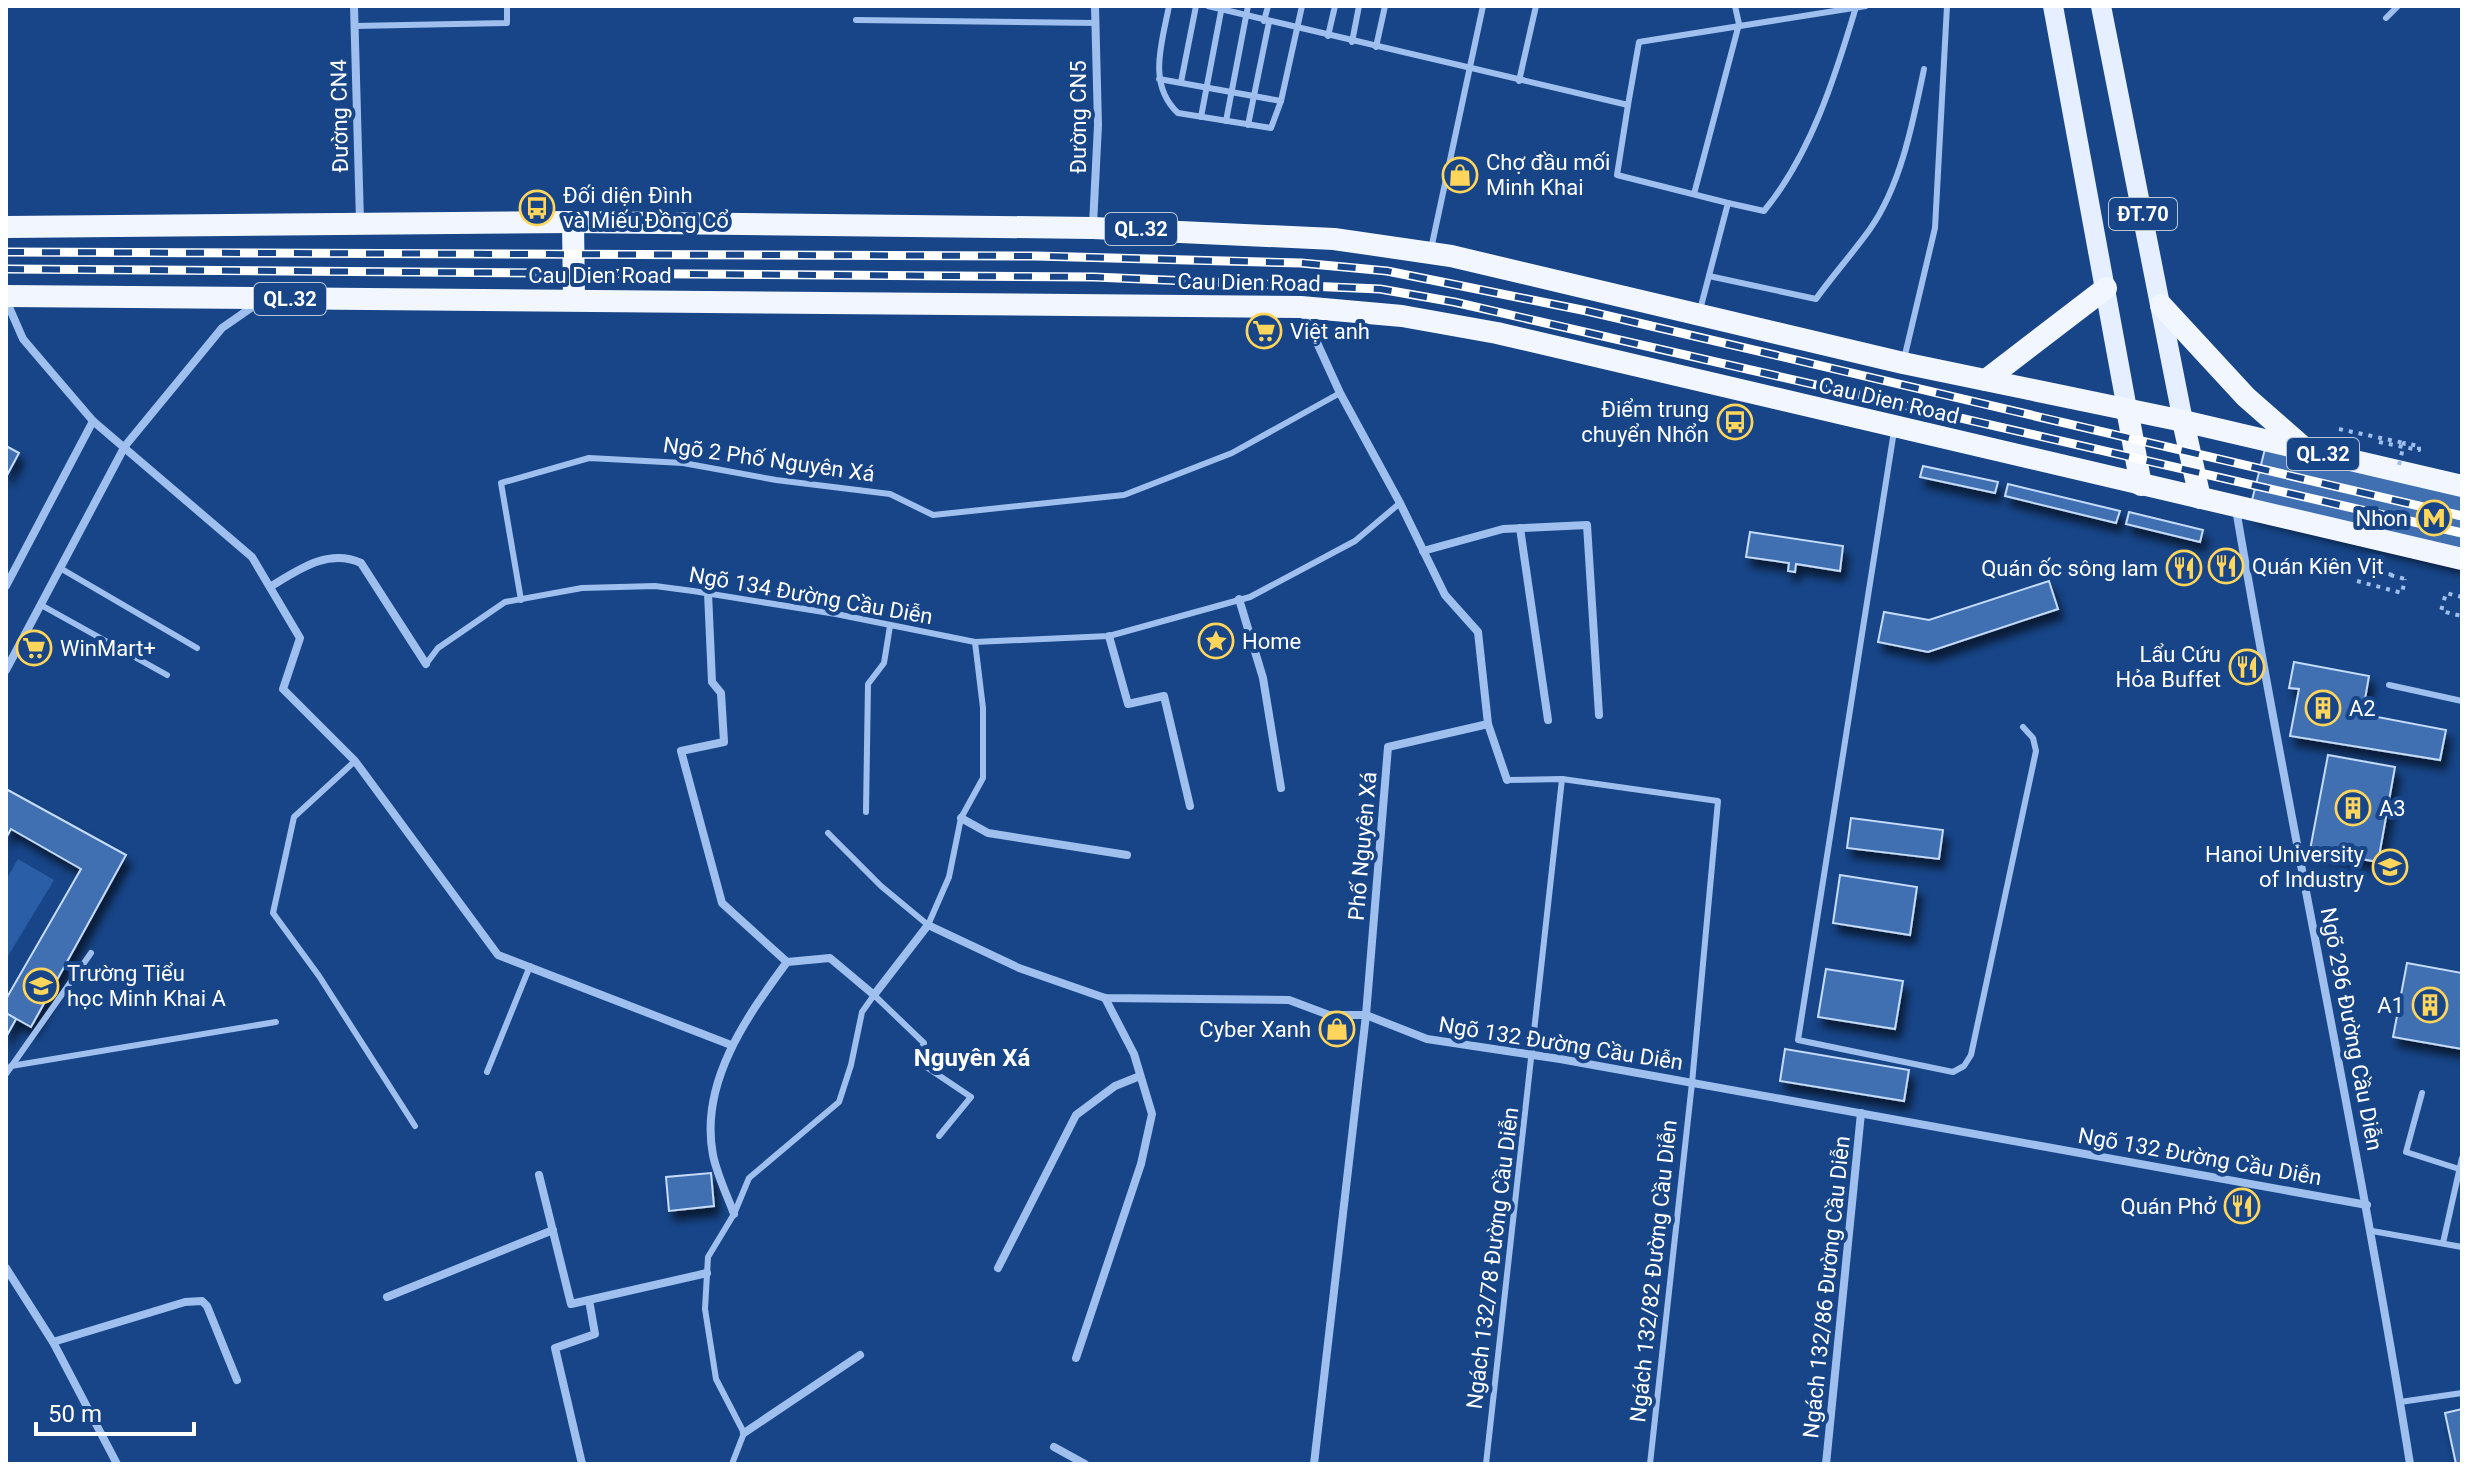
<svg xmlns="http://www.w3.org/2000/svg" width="2468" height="1470" font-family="Roboto,sans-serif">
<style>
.garden{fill:#2a5ea7}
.building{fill:#406fb2;stroke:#c4dbfa;stroke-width:2;filter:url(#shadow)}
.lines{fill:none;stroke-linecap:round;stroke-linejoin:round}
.path{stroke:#9fc0ee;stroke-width:4;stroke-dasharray:4 6;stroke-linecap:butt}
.service{stroke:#9fc0ee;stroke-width:6}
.minor{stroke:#9fc0ee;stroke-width:8}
.primary{stroke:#e5efff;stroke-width:20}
.trunk{stroke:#f2f7ff;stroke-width:22}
.rail-casing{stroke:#fff;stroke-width:9}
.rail{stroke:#174588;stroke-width:6;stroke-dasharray:18;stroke-linecap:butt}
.path-bridge{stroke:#9fc0ee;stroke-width:4;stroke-dasharray:4 6;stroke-linecap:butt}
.labels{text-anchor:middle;stroke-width:8;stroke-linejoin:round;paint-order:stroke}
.shield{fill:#174588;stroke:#b9c7db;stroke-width:2}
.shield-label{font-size:20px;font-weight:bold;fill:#fff}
.street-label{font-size:22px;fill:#fff;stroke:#174588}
.poi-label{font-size:22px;fill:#fff;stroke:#174588;text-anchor:start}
.neighbourhood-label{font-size:24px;font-weight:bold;fill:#fff;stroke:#174588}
</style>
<defs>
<filter id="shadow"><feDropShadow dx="5" dy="9" stdDeviation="4" flood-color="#0009"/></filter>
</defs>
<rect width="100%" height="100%" fill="#174588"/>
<polygon class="garden" points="18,859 54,880 8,956 6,880"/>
<g class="building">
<polygon points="2269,433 2462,480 2462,565 2249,512"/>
<polygon points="6,446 19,453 6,477"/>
<polygon points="1923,466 1998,482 1995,493 1920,477"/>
<polygon points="2008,484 2120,511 2116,523 2005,496"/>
<polygon points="2129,512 2203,530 2200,542 2126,524"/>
<polygon points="1750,532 1843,546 1840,571 1796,564 1795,572 1788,571 1789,563 1746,557"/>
<polygon points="2049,581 2058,609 1928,652 1878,642 1884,612 1929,620"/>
<polygon points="2294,662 2369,676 2364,705 2352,702 2351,712 2446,730 2440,760 2290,736 2299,689 2289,688"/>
<polygon points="2328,755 2395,767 2378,862 2310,850"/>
<polygon points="6,789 126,855 31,1027 6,1013 6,999 81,869 11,829 6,838"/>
<polygon points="1851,818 1943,830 1939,859 1847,848"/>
<polygon points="1840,875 1917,887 1910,935 1833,923"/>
<polygon points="2407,963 2462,973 2462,1049 2393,1037"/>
<polygon points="1826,969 1903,981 1895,1029 1818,1017"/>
<polygon points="6,1013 16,1019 6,1037"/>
<polygon points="1785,1049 1909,1070 1904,1101 1780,1081"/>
<polygon points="711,1173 714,1206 669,1211 666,1177"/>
<polygon points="2462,1409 2462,1464 2456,1464 2445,1413"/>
</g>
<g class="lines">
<g class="path">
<polyline points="2339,429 2404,443"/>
<polyline points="2379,442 2419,450 2419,446"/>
<polyline points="2359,567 2371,570 2374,558"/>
<polyline points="2369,570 2393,575"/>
<polyline points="2357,581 2402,593 2405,579"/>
<polyline points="2462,597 2446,593 2441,611 2462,616"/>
</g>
<g class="service">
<path d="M1169,6C1162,43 1147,84 1178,113L1271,128L1281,101"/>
<polyline points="1208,6 1628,105 1639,42 1866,6"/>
<polyline points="2386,18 2398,6"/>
<polyline points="856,20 1096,23"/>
<polyline points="1264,21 1268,6"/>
<polyline points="354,26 507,23 507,6"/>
<polyline points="1328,36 1335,6"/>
<polyline points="1352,42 1359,6"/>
<polyline points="1376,47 1385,6"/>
<polyline points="1159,79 1281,101 1302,6"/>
<polyline points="1519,81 1536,6"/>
<polyline points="1181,82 1196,6"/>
<polyline points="1628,105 1617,175 1728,203"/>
<polyline points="1201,117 1222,6"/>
<polyline points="1226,121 1248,6"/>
<polyline points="1248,125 1269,22"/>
<polyline points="1694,194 1739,24 1735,6"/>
<polyline points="1431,249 1483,6"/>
<path d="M1709,276L1816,299C1833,275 1853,253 1870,229C1901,185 1913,122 1924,69"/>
<path d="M1700,310L1728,203L1764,211C1811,154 1835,77 1856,7"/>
<polyline points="1904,359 1935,228 1947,6"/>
<polyline points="1894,431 1798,1040 1953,1072 1964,1066 1971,1055 2036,751 2033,738 2023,727"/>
<polyline points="60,568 197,648"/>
<polyline points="521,600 501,483 589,458 683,463 776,480 890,494 933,515 1124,495 1232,453 1340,393"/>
<polyline points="41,605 167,675"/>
<polyline points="426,664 438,648 505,602 582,588 655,586 693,591 836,614 975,642 1109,636 1250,597 1355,541 1400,503"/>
<polyline points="2389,685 2462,701"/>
<polyline points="355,761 294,817 273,913 319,976 415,1126"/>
<polyline points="1507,780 1562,779 1718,801 1692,1083 1650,1464"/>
<polyline points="866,812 868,684 884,663 890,626"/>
<polyline points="828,833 881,886 928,925 949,877 961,818 983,778 983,708 975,642"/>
<polyline points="11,1066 276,1022"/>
<polyline points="487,1072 530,966"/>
<polyline points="6,1074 91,953"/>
<polyline points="2422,1093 2406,1152 2459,1169"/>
<polyline points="2372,1231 2462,1247"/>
<polyline points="2443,1243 2462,1158"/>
<polyline points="2400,1402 2462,1393"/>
<polyline points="732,1464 744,1433 716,1379 705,1309 708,1257 734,1214 749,1178 839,1102 851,1065 862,1012 874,995 924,1043 916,1060 971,1097 939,1136"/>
<polyline points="1486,1464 1562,779"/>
</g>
<g class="minor">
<polyline points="354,6 360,221"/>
<polyline points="1093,225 1098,125 1095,6"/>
<polyline points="6,300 23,339 93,421 252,557 300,638 283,689 355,761 498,955 731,1045"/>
<polyline points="1303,312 1340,393 1400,503 1445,595 1478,632 1488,724 1388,747 1366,1015 1314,1464"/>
<path d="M2236,509C2290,828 2359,1144 2410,1464"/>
<polyline points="1520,528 1548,720"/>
<polyline points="1423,551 1503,529 1587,525 1599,715"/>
<polyline points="6,586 93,421"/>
<path d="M270,587C298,570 328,548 361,563L426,664"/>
<polyline points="708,593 712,682 721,693 724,742 681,751 722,903 787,962"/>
<polyline points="1239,599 1263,678 1281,788"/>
<polyline points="1109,636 1128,704 1164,696 1190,806"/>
<polyline points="6,670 125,446 222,328 255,305"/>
<polyline points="1488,724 1507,780"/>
<polyline points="961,818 988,833 1127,855"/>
<polyline points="539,1175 571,1304 707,1273"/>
<path d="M734,1214C727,1195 717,1175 713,1155C699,1083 747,1016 787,962L830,958L874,995L928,925L1019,968L1105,998L1289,1000L1329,1015H1366L1427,1039L1560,1059L2367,1205"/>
<polyline points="6,1268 53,1342 117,1464"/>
<polyline points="998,1268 1076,1115 1115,1086 1140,1076"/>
<polyline points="387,1297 553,1230"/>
<polyline points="53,1342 185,1302 202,1301 207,1306 237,1380"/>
<polyline points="1076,1358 1141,1164 1152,1114 1134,1054 1105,998"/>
<polyline points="744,1433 860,1355"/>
<polyline points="1054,1447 1085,1464"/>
<polyline points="582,1464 555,1348 595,1334 589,1300"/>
<polyline points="1826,1464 1861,1113"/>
</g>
<g class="primary">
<polyline points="2053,6 2127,409"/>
<polyline points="2101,6 2183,421"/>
</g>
<g class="trunk">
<polyline points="573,222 574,300"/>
<polyline points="6,227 573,222 1093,228 1334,239 1451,256 1903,363 2183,421 2462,486"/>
<polyline points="6,296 1301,307 1402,316 1497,333 2462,559"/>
<polyline points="2161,305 2246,397 2303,447"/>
<polyline points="1986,380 2106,288"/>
<polyline points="2127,409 2141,485"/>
<polyline points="2183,421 2200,498"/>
</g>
<g class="rail-casing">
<g id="rail">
<polyline points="6,252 1036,256 1301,263 1387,271 1587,311 2462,516"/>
<polyline points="6,269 1094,277 1380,289 1454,302 2462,533"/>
</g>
</g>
<use href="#rail" class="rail"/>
<g class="path-bridge">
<polyline points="2399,465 2404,443 2419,446"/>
<polyline points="2371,570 2405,579"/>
</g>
</g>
<defs>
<g id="shop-ring" transform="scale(1.8)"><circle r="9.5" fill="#174588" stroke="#ffd55b" stroke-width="1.5"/><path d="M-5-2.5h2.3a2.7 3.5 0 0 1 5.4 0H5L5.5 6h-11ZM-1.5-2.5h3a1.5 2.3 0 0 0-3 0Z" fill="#ffd55b"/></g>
<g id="bus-ring" transform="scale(1.8)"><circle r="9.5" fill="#174588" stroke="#ffd55b" stroke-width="1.5"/><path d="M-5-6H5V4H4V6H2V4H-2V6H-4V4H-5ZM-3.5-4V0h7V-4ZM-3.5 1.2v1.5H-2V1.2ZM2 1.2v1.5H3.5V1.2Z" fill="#ffd55b"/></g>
<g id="supermarket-ring" transform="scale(1.8)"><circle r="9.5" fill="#174588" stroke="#ffd55b" stroke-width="1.5"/><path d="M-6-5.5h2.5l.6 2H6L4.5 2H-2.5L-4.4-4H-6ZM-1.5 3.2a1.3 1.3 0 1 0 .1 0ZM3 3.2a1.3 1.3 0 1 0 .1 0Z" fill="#ffd55b"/></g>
<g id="metro-ring" transform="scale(1.8)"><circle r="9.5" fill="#174588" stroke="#ffd55b" stroke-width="1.5"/><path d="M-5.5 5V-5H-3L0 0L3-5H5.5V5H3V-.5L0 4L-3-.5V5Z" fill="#ffd55b"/></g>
<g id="restaurant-ring" transform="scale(1.8)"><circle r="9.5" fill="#174588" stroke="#ffd55b" stroke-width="1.5"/><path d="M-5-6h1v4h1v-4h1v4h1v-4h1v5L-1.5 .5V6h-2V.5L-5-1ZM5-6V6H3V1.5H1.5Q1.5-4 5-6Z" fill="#ffd55b"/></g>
<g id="sight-ring" transform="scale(1.8)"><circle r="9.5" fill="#174588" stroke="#ffd55b" stroke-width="1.5"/><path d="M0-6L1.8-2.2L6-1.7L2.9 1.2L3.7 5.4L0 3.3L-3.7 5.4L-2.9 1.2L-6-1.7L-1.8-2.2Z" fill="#ffd55b"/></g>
<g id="building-ring" transform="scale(1.8)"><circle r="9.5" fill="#174588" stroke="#ffd55b" stroke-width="1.5"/><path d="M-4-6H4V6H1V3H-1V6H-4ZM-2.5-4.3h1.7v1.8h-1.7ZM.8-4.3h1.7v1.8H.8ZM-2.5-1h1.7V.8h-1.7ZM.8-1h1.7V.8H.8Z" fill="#ffd55b"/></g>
<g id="university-ring" transform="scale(1.8)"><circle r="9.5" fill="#174588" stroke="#ffd55b" stroke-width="1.5"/><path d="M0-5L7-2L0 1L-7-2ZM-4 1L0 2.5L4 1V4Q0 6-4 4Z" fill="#ffd55b"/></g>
<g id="school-ring" transform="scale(1.8)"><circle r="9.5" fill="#174588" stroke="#ffd55b" stroke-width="1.5"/><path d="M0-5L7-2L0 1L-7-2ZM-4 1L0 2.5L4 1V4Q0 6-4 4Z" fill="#ffd55b"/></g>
</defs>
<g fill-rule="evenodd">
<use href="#shop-ring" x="1460" y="175"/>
<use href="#bus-ring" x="537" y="208"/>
<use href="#supermarket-ring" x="1264" y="331"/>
<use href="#bus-ring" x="1735" y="422"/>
<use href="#metro-ring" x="2434" y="518"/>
<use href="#restaurant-ring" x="2226" y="566"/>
<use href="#restaurant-ring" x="2184" y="568"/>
<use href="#sight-ring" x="1216" y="641"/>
<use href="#supermarket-ring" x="34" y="648"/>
<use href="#restaurant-ring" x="2247" y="667"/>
<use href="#building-ring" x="2323" y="708"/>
<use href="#building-ring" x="2353" y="808"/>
<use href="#university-ring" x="2390" y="867"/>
<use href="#school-ring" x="41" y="986"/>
<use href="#building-ring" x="2430" y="1005"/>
<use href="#shop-ring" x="1337" y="1029"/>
<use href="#restaurant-ring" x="2242" y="1206"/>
</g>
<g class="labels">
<g class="shield">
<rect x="2109" y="198" width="68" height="32" rx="6"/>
<rect x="1105" y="213" width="72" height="32" rx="6"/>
<rect x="254" y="283" width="72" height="32" rx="6"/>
<rect x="2287" y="438" width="72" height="32" rx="6"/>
</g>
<g class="shield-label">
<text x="2143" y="221">ĐT.70</text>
<text x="1141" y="236">QL.32</text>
<text x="290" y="306">QL.32</text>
<text x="2323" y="461">QL.32</text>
</g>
<g class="street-label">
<text transform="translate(339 116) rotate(-91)" y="8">Đường CN4</text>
<text transform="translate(1078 117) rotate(-90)" y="8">Đường CN5</text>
<text x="600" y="283">Cau Dien Road</text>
<text transform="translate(1249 282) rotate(1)" y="8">Cau Dien Road</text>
<text transform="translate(1889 400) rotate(13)" y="8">Cau Dien Road</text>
<text transform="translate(769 459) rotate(8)" y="8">Ngõ 2 Phố Nguyên Xá</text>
<text transform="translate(811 595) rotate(10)" y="8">Ngõ 134 Đường Cầu Diễn</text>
<text transform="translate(1362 846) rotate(-85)" y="8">Phố Nguyên Xá</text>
<text transform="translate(2352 1029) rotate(79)" y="8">Ngõ 296 Đường Cầu Diễn</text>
<text transform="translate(1561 1043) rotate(9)" y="8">Ngõ 132 Đường Cầu Diễn</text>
<text transform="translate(2200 1156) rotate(10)" y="8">Ngõ 132 Đường Cầu Diễn</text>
<text transform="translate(1492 1258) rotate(-83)" y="8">Ngách 132/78 Đường Cầu Diễn</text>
<text transform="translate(1653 1271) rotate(-84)" y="8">Ngách 132/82 Đường Cầu Diễn</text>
<text transform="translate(1826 1287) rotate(-84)" y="8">Ngách 132/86 Đường Cầu Diễn</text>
</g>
<g class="poi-label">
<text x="1486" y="170">Chợ đầu mối<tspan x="1486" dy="25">Minh Khai</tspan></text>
<text x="563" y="203">Đối diện Đình<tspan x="563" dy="25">và Miếu Đồng Cổ</tspan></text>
<text x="1290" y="339">Việt anh</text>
<text x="1709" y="417" text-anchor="end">Điểm trung<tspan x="1709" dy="25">chuyển Nhổn</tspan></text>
<text x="2408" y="526" text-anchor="end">Nhon</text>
<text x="2252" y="574">Quán Kiên Vịt</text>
<text x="2158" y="576" text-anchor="end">Quán ốc sông lam</text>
<text x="1242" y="649">Home</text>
<text x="60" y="656">WinMart+</text>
<text x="2221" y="662" text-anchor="end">Lẩu Cứu<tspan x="2221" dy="25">Hỏa Buffet</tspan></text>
<text x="2349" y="716">A2</text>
<text x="2379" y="816">A3</text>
<text x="2364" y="862" text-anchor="end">Hanoi University<tspan x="2364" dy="25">of Industry</tspan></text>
<text x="67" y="981">Trường Tiểu<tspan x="67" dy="25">học Minh Khai A</tspan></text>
<text x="2404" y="1013" text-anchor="end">A1</text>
<text x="1311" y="1037" text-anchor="end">Cyber Xanh</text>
<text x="2216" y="1214" text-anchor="end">Quán Phở</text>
</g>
<g class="neighbourhood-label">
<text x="972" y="1066">Nguyên Xá</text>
</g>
</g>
<rect width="2468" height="1470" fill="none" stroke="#ffffff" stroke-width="16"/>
<path d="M36 1422v12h158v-12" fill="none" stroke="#ffffff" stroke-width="4"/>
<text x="48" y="1422" font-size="24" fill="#ffffff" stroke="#174588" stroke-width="6" paint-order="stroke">50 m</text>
</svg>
